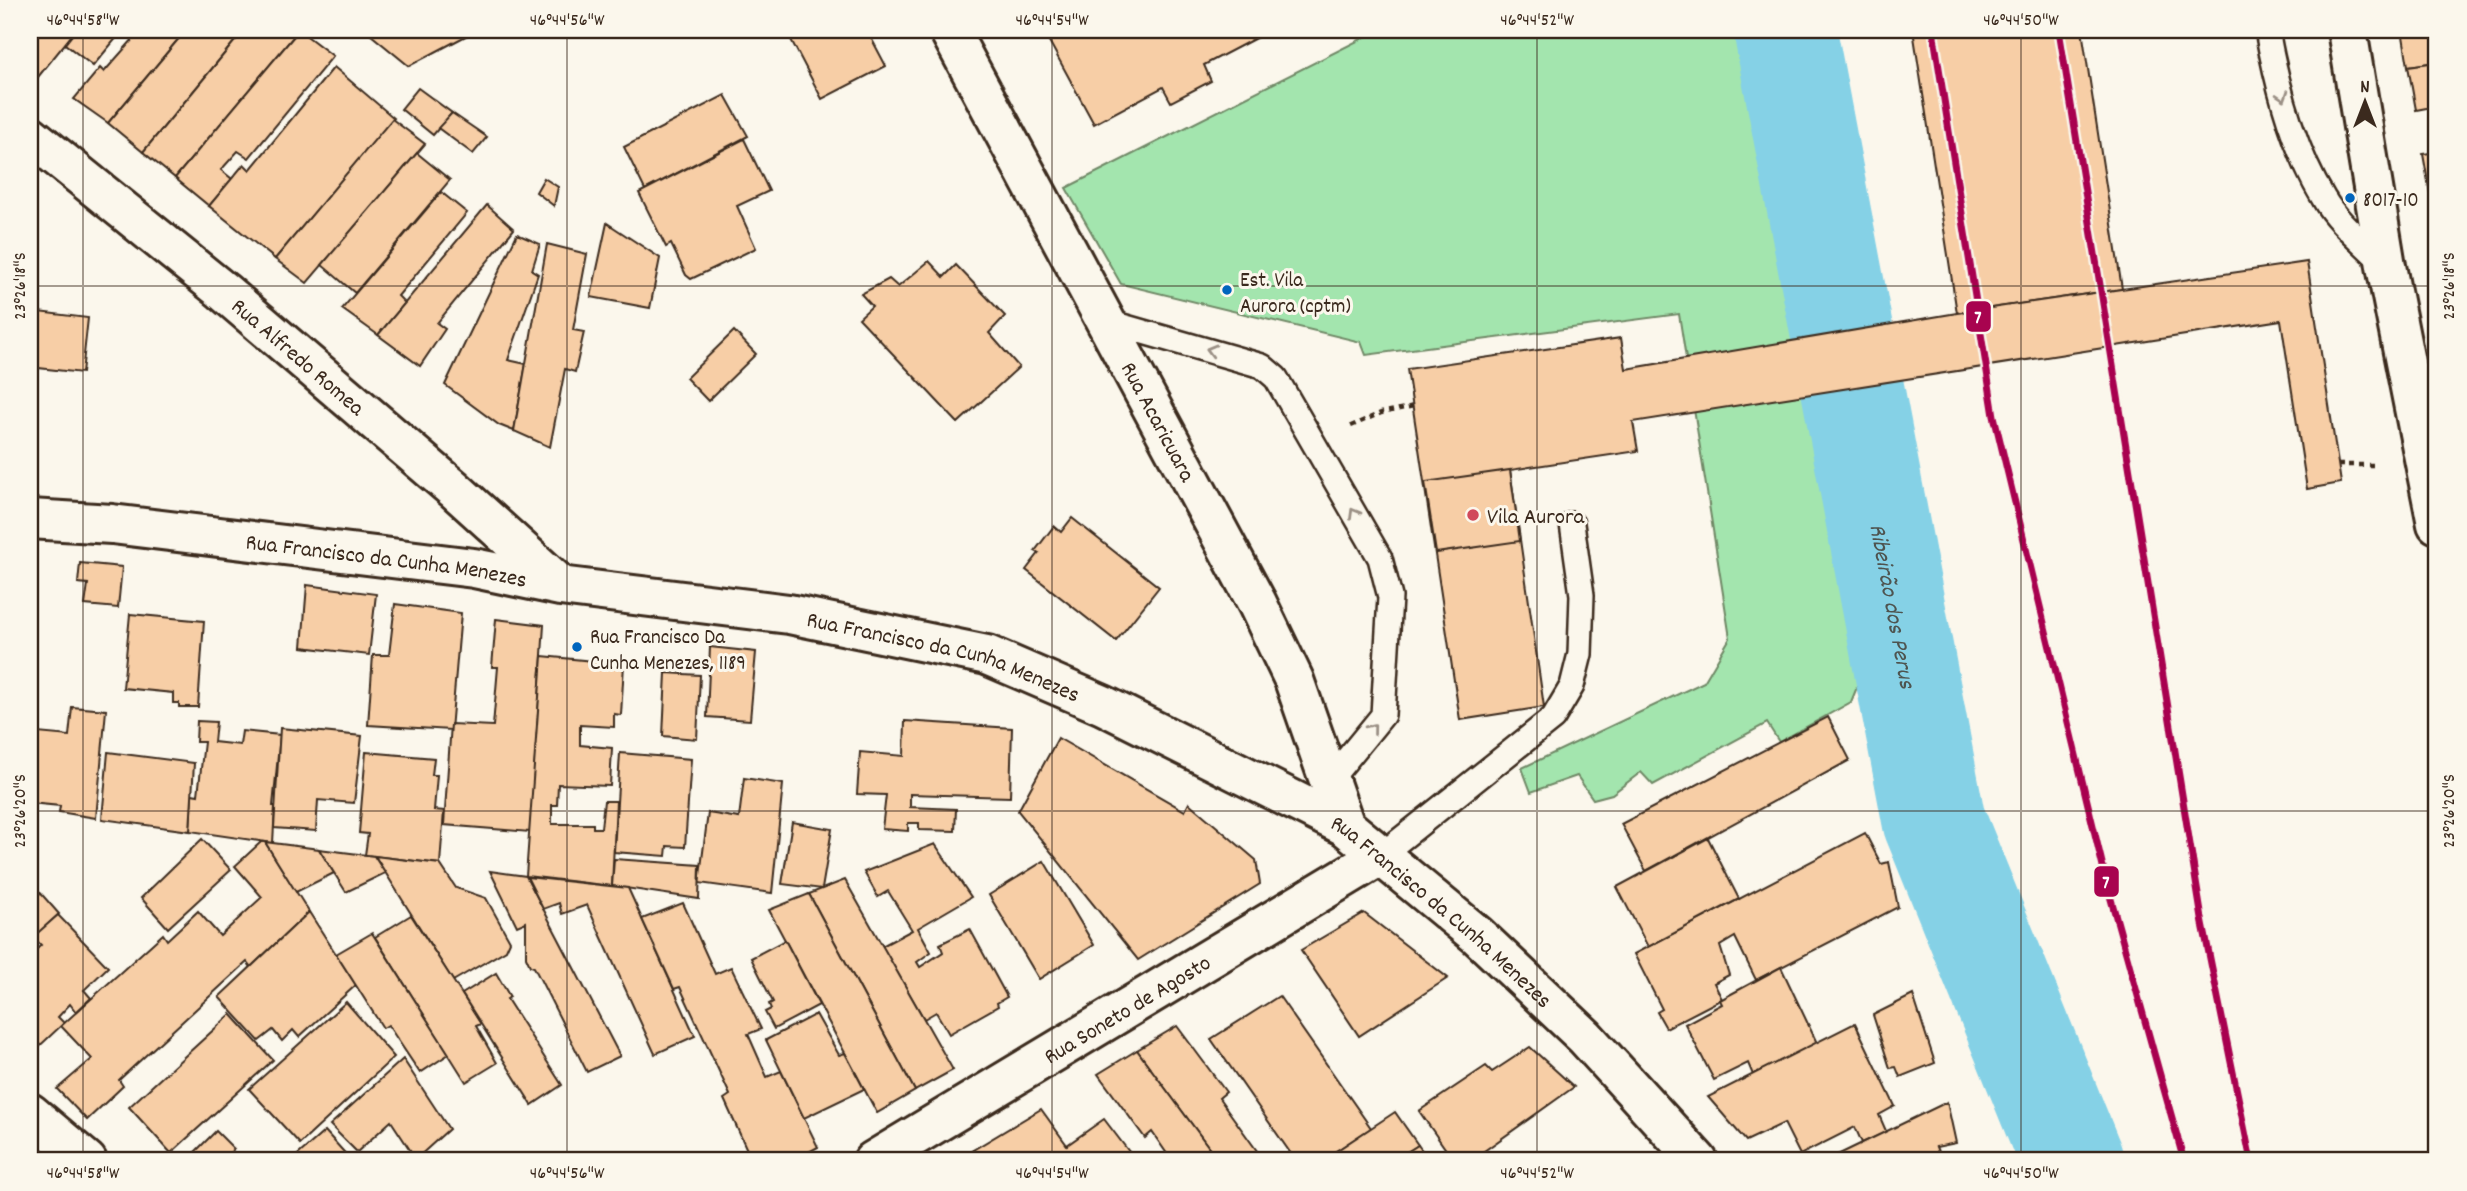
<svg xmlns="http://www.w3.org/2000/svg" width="2467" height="1191" font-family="Dekko,sans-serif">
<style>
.green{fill:#a3e5ae;stroke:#6f8866;stroke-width:2}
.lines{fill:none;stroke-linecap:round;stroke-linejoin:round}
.river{stroke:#85d1e6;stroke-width:103}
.building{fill:#f7cea6;stroke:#3b2a1e;stroke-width:2}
.lane-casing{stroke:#3b2a1e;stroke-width:28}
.street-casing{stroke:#3b2a1e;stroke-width:44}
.path{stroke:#3b2a1e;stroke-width:4.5;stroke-dasharray:5 5;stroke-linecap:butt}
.lane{stroke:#fbf7ec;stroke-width:23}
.street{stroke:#fbf7ec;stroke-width:38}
.rail-1-casing{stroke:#fbf7ec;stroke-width:12}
.rail-1{stroke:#a8034f;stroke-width:7}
.oneway{stroke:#9b9085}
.ticks{fill:none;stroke:#3b2a1e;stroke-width:2;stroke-opacity:0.45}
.bus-dot{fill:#0065bd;stroke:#fbf7ec;stroke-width:2.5}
.poi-dot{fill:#d1495b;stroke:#fbf7ec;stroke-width:2.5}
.labels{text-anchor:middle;stroke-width:6;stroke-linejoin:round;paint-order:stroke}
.bus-label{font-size:21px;fill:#3b2a1e;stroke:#fbf7ec;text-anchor:start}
.street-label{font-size:23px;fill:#3b2a1e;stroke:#fbf7ec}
.poi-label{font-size:23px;fill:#3b2a1e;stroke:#fbf7ec;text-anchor:start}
.water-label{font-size:24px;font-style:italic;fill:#4e5450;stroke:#fbf7ec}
.line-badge{stroke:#fbf7ec;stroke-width:2.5}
.badge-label{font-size:19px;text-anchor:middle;font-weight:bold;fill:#fff}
.neatline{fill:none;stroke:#3b2a1e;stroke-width:2.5}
.ticks-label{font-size:18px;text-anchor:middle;fill:#3b2a1e}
</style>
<rect width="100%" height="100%" fill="#fbf7ec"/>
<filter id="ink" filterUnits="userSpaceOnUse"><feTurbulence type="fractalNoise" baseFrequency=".0143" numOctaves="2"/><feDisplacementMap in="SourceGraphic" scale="14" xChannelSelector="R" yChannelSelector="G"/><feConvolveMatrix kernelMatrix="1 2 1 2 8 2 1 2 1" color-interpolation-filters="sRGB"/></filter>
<g filter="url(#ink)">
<polygon class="green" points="1379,30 1769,30 1866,665 1851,702 1779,742 1767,723 1653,785 1641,772 1612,794 1593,799 1577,776 1531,792 1522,768 1704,682 1730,638 1679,314 1366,355 1361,342 1121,284 1066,188"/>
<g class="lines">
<path class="river" id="s1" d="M1785,30L1934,821L2072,1161"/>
</g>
<g class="building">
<polygon points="30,30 76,30 38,77 30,71"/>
<polygon points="76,30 123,30 93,66 65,44"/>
<polygon points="141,30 186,30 108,123 74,99 100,68 104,72"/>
<polygon points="186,30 244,30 143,152 108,123"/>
<polygon points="244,30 299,30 175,178 143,152"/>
<polygon points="299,30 333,56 249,158 238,151 221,170 232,179 209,206 175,178"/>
<polygon points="365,30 477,30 409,66"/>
<polygon points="786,30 867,30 886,66 822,99"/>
<polygon points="1043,30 1271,30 1204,65 1211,81 1171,102 1163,87 1094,124"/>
<polygon points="1913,30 2082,30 2122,289 1957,313"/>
<polygon points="2402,30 2437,30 2437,62 2408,66"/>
<polygon points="2437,62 2437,106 2416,110 2408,66"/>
<polygon points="334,67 394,118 275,259 209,206 244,164 250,170"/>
<polygon points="418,88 452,113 433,135 401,109"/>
<polygon points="725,95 748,136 645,190 624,147"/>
<polygon points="452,113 487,137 473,154 438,128"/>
<polygon points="392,119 425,144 307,283 275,259"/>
<polygon points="744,139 769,191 737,206 756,248 691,279 686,275 671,244 666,247 639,193"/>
<polygon points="2437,152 2437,192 2430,193 2423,154"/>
<polygon points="417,153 450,180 355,293 322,265"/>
<polygon points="544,178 558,187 554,206 536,192"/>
<polygon points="441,192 467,213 398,296 405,303 378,335 342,309"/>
<polygon points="487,205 514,229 437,323 445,329 420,366 378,335"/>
<polygon points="607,223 660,258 650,308 591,297"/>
<polygon points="517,234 540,244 532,270 538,274 508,360 526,364 514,431 499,425 445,385"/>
<polygon points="547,244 587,254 573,330 584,332 575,372 565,369 550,447 514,431"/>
<polygon points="929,261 944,277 956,265 1005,316 989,333 1019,367 958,423 859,318 872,306 861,294 889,279 898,287"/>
<polygon points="2307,262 2341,483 2307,489 2281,320 1633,422 1638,451 1510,470 1544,707 1460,720 1407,369 1621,338 1626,369 1957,313"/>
<polygon points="30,311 88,318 82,373 30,367"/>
<polygon points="734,331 756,354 708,401 686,378"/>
<polygon points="1510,470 1520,541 1436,553 1425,482"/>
<polygon points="1072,518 1159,587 1116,641 1026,570 1039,553 1035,551 1054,526 1061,532"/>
<polygon points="30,557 36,558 32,633 30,633"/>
<polygon points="80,563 122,567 118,608 85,605 88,584 78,583"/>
<polygon points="307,585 376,594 369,655 302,647"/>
<polygon points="395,604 461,613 451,730 368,725 373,655 389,655"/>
<polygon points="130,614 204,621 198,707 179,707 179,703 173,703 173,693 123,688"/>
<polygon points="496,619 544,625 530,832 444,825 451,724 493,726 498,667 492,667"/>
<polygon points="710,647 756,652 750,720 707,717"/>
<polygon points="542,656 624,664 621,715 614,714 614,727 580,725 580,745 612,748 610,786 558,784 557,805 552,805 552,824 593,824 593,828 601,828 604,801 616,801 612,886 526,876"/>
<polygon points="666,673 700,675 697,739 663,736"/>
<polygon points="72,707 106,710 96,818 59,812 60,806 30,803 30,739 37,739 38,733 69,736"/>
<polygon points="1828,717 1850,760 1646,871 1621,824"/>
<polygon points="197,721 216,722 214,742 240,745 242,731 280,735 273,806 275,806 273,843 190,831 192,794 198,795 204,742 196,742"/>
<polygon points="905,721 1012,728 1010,797 910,794 910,807 956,809 955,831 919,830 919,823 908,823 908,831 882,829 886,795 857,794 860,752 904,756"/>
<polygon points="280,728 362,736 354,803 318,800 316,831 274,828"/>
<polygon points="1058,738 1185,811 1189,803 1256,860 1260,884 1138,960 1018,811"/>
<polygon points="108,752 194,763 190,831 102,819"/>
<polygon points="366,752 434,758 432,775 437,775 434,810 444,811 440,864 365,855 368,834 359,833"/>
<polygon points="620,753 691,759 685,847 667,846 666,856 614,852"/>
<polygon points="744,778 783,784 772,893 699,883 708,813 739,818"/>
<polygon points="792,822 832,829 822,889 782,884"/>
<polygon points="1865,833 1881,864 1889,862 1898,907 1756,980 1735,937 1720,946 1729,975 1714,983 1722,999 1666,1028 1657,1012 1662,1009 1634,954"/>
<polygon points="1708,838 1739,899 1648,947 1617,887"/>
<polygon points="202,839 231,870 168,928 141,898"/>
<polygon points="261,842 265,842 309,912 251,967 247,962 119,1080 123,1086 87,1120 57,1089 92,1059 61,1026 163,934 167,940 198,911 220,936 262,897 235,866"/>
<polygon points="265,842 319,849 334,873 296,892"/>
<polygon points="935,844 971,897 918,928 931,952 917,962 920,967 943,952 940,944 970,929 1007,997 997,1003 998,1006 949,1034 936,1012 924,1019 882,946 912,930 888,891 878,897 864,872"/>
<polygon points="319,849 374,856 385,873 346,892"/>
<polygon points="375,856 440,864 456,888 486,898 510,941 506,950 453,981"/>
<polygon points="614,859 700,865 699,899 612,886"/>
<polygon points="1044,861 1094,945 1039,979 989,895"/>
<polygon points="490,871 526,876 620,1056 587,1072 534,967 530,966 526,957 526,922 517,926"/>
<polygon points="527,877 628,888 695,1036 655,1054 587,905 562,914 559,903 543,909"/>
<polygon points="845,880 953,1070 915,1091 809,894"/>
<polygon points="30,881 59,914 30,941"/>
<polygon points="809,894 915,1091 877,1113 769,910"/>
<polygon points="683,903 715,974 731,967 761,1029 748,1034 767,1077 781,1071 818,1147 792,1161 752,1161 724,1099 730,1095 680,987 674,989 642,919"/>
<polygon points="309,912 356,985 299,1037 293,1030 282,1041 273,1030 259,1041 219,997"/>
<polygon points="1364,913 1448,978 1359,1036 1301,950"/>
<polygon points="58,915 108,967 84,990 91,998 76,1012 70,1004 58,1017 64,1023 30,1055 30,1023 34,1019 30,1013 30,956 41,945 33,937"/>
<polygon points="411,915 481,1024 476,1026 497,1063 466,1082 375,937"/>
<polygon points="372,933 449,1054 420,1073 388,1025 383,1028 336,954"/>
<polygon points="785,940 819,1005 774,1029 765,1012 771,1009 769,1004 773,1002 751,958"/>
<polygon points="1781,967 1817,1043 1753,1075 1748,1063 1714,1080 1685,1024 1722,1004 1720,1000"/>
<polygon points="496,973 510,997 507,999 562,1085 532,1105 462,994"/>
<polygon points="1913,995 1935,1063 1900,1077 1896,1067 1890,1068 1873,1015"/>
<polygon points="1279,996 1371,1128 1321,1161 1296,1161 1211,1039"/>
<polygon points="346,1002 394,1057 300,1144 249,1089"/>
<polygon points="231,1014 273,1060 171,1153 129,1107"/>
<polygon points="816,1014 839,1055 845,1053 864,1089 804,1118 766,1040"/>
<polygon points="1855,1023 1895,1106 1879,1115 1886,1131 1882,1134 1862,1143 1855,1127 1800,1155 1784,1123 1746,1141 1708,1097"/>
<polygon points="1177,1026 1226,1092 1219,1098 1260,1155 1251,1161 1219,1161 1137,1050"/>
<polygon points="1530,1047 1574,1087 1470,1161 1454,1161 1419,1111 1486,1066 1492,1072"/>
<polygon points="1137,1050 1219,1161 1172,1161 1152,1132 1145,1138 1098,1074"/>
<polygon points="403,1059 449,1129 416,1159 391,1121 357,1152 330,1125"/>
<polygon points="1947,1102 1956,1143 1936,1147 1942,1161 1825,1161"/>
<polygon points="1041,1109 1067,1145 1104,1119 1136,1161 982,1161 973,1150"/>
<polygon points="1395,1112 1418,1145 1393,1161 1321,1161"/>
<polygon points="216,1131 234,1149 222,1161 186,1161"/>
<polygon points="325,1131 352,1161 291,1161"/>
<polygon points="1418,1145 1430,1161 1393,1161"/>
<polygon points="973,1150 982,1161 955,1161 970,1152"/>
</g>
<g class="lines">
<g class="lane-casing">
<g id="lane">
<path d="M2267,30C2277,86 2294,150 2324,199C2337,222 2364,243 2383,263"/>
<polyline points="1105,321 1262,366 1276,378 1380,558 1390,597 1383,715 1329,781"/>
<polyline points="1380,856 1553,718 1572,686 1580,654 1582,595 1572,524"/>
</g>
</g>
<g class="street-casing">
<g id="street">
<path id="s2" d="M949,30L1257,603L1294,680L1345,826"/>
<polyline points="2347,30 2386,266 2437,524"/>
<path id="s3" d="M30,135L223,291L454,489L559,584"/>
<path id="s4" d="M30,519L112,524L474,568L560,586L789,614L987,655L1103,705L1345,826L1477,935L1585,1037L1698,1161"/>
<polyline points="30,1113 87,1161"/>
<path id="s5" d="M873,1161L1380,856"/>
</g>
</g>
<g class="path">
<polyline points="1351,426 1381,413 1414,406"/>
<polyline points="2338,465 2376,465"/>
</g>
<use href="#lane" class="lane"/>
<use href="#street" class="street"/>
<g class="rail-1-casing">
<g id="rail-1">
<polyline points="1933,30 1994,416 2109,892 2184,1161"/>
<polyline points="2059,30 2202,919 2251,1161"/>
</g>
</g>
<use href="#rail-1" class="rail-1"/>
</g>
<defs><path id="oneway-chevron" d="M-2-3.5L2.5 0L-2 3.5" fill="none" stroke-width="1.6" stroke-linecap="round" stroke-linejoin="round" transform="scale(1.75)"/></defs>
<g class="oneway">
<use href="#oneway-chevron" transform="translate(2283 96) rotate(72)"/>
<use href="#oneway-chevron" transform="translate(1211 350) rotate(-165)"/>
<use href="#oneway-chevron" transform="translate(1354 513) rotate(-120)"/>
<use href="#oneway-chevron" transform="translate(1372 728) rotate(-51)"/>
</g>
</g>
<path class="ticks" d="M83,30V1161M567,30V1161M1052,30V1161M1537,30V1161M2021,30V1161M30,286H2437M30,811H2437"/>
<g class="bus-dot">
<circle cx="2350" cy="198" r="6"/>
<circle cx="1227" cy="290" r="6"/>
<circle cx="577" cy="647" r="6"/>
</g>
<circle class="poi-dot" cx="1473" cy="515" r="7"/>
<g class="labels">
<g class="bus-label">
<text x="2363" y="206">8017-10</text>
<text x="1240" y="286">Est. Vila<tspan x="1240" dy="26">Aurora (cptm)</tspan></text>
<text x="590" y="643">Rua Francisco Da<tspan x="590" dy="26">Cunha Menezes, 1189</tspan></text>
</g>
<g class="street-label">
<text dy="8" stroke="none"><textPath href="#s3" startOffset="348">Rua Alfredo Romea</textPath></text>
<text dy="8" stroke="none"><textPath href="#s2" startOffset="444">Rua Acaricuara</textPath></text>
<text dy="8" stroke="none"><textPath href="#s4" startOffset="359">Rua Francisco da Cunha Menezes</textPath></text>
<text dy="8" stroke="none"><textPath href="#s4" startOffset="926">Rua Francisco da Cunha Menezes</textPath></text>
<text dy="8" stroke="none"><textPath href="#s4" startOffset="1493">Rua Francisco da Cunha Menezes</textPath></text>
<text dy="8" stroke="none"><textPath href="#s5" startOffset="296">Rua Soneto de Agosto</textPath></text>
</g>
<g class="poi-label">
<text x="1487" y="523">Vila Aurora</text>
</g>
<g class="water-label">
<text dy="8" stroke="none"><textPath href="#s1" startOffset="586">Ribeirão dos Perus</textPath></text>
</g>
</g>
<g class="line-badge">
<rect x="1965" y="300" width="27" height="33" rx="7" fill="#a8034f"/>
<rect x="2093" y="865" width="27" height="33" rx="7" fill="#a8034f"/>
</g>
<g class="badge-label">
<text x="1978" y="323">7</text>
<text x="2106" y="888">7</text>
</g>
<rect width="2467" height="1191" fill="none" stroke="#fbf7ec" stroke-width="77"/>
<g transform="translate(2365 102)" stroke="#fbf7ec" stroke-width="5" paint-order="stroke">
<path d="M0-5L12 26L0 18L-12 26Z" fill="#3b2a1e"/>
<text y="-10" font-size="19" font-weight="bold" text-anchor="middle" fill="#3b2a1e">N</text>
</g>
<rect x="38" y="38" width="2390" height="1114" class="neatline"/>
<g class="ticks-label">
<text x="83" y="25">46°44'58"W</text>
<text x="567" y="25">46°44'56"W</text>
<text x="1052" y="25">46°44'54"W</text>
<text x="1537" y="25">46°44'52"W</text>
<text x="2021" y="25">46°44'50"W</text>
<text transform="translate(19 286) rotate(-90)" y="6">23°26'18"S</text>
<text transform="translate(2448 286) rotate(-90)" y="6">23°26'18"S</text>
<text transform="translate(19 811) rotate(-90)" y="6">23°26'20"S</text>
<text transform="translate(2448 811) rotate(-90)" y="6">23°26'20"S</text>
<text x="83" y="1178">46°44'58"W</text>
<text x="567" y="1178">46°44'56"W</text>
<text x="1052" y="1178">46°44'54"W</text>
<text x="1537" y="1178">46°44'52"W</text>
<text x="2021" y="1178">46°44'50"W</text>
</g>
</svg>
